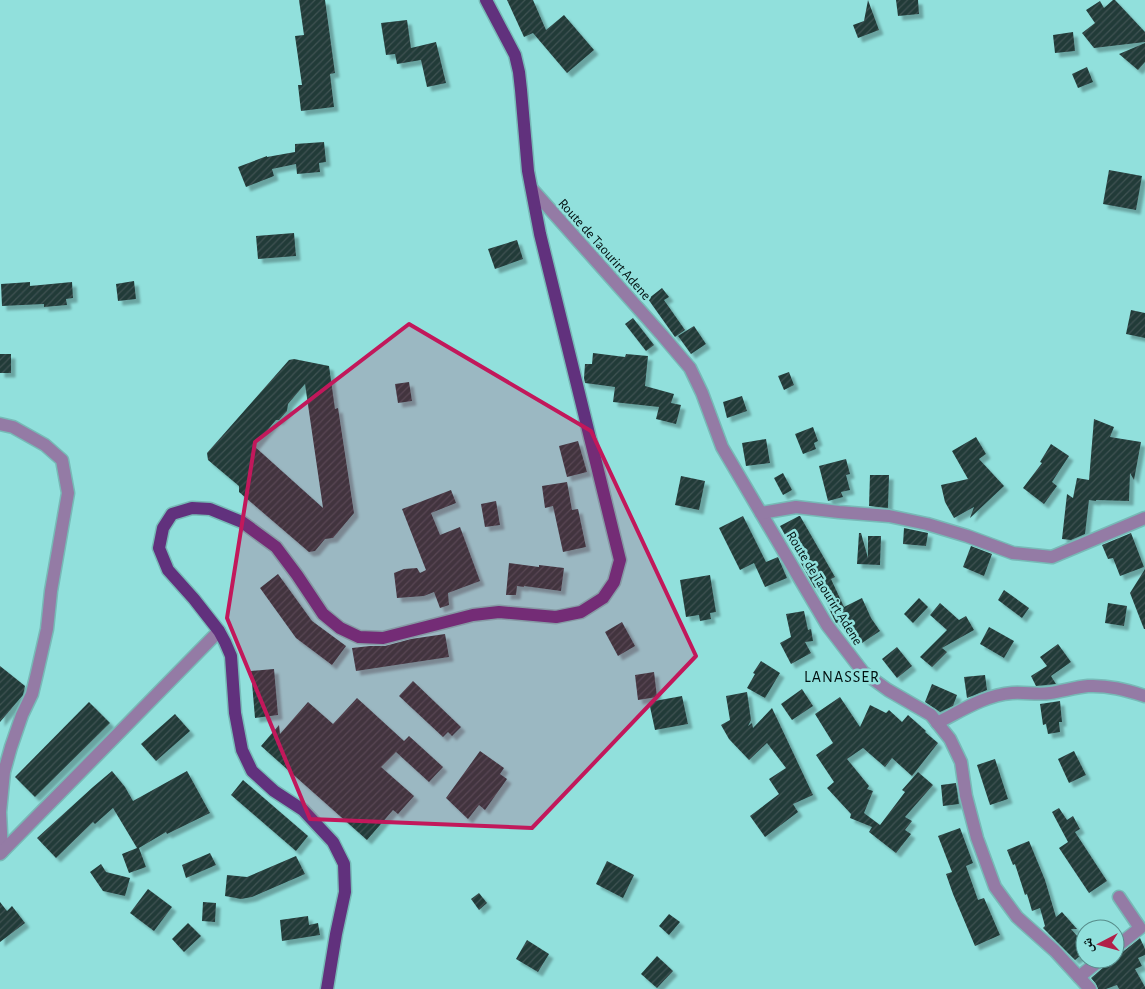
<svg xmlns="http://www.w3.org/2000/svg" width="1145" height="989" font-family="'Alegreya Sans','Noto Naskh Arabic',sans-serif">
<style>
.building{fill:url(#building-hatch);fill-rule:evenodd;filter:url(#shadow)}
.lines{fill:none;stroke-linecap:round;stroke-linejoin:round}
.minor-casing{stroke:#77bab7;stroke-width:15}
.major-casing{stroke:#77bab7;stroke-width:15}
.minor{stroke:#947ba5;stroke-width:12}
.major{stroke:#61317d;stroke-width:12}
.marked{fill:#c2185b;fill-opacity:0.2;stroke:#c2185b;stroke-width:4;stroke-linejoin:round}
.labels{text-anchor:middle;stroke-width:5;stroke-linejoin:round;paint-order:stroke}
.street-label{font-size:14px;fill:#000f0f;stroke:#91e0dc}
.quarter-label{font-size:16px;letter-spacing:1px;fill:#000f0f;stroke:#91e0dc}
</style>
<defs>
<pattern id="building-hatch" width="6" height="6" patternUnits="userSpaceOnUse" patternTransform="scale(1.25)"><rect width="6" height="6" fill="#223a39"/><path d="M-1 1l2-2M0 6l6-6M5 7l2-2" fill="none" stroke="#3f5352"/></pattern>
<filter id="shadow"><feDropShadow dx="4.5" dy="4.5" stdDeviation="1" flood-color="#0004"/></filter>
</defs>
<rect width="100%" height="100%" fill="#91e0dc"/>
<g class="building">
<polygon points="299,0 325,0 335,73 330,74 334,107 301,111 298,85 302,85 295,36 304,35"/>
<polygon points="507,0 533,0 546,30 564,15 594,50 567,73 533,33 524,37"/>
<polygon points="868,0 879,30 858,38 853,25 864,21"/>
<polygon points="896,0 918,0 919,14 898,16"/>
<polygon points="1113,0 1115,0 1145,32 1145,42 1094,48 1082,33 1095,23 1086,10 1100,1 1104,8"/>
<polygon points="407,20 411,48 436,42 446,83 427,87 421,60 397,64 395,54 386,55 381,23"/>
<polygon points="1073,32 1075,51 1055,53 1053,35"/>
<polygon points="1145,43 1145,62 1138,70 1119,54"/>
<polygon points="1087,67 1093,82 1078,88 1072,74"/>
<polygon points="324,142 326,162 319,163 320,172 297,174 296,164 272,169 274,176 246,187 238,167 267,156 267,157 295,152 295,144"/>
<polygon points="1109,170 1142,176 1136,210 1103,204"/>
<polygon points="294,233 296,256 258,259 256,236"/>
<polygon points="517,240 523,259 495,269 488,249"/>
<polygon points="134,281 136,299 118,301 116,284"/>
<polygon points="30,282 30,286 72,282 73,298 66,299 67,305 44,307 44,304 2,306 1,284"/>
<polygon points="662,288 669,297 664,300 685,330 675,337 648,299"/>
<polygon points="1131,310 1145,313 1145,338 1126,334"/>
<polygon points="633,318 654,345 646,351 625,324"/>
<polygon points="694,326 706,344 691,354 678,336"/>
<polygon points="593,353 625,357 626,354 648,356 645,386 674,394 671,403 681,405 676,424 656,419 659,407 613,402 615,387 585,383 584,378 585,364 592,364"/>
<rect x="0" y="354" width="11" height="19"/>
<path d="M294,359L329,366L335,409L338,408L354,513L333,538L325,539L315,551L309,552L239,492V486L208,460L207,453L289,360ZM305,384L323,508L254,446L276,420H279L287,411L288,404Z"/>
<polygon points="789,372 794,385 784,390 778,376"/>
<polygon points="409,382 412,401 398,403 395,384"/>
<polygon points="742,396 747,411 727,418 723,402"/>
<polygon points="1094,419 1114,427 1110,437 1141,442 1134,480 1130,473 1129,501 1096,500 1096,501 1089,500 1085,534 1071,540 1062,539 1067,494 1073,498 1077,478 1089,480"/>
<polygon points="813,427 818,441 814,443 816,449 803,454 795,434"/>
<polygon points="976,437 986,454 979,459 1004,486 970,518 974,507 954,518 945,502 941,485 968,479 952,451"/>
<polygon points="766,439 770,463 746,466 742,443"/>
<polygon points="578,441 587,472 567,477 559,446"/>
<polygon points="1051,444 1069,456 1052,482 1057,486 1044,504 1023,488 1042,463 1040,462"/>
<polygon points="846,459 850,474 846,475 850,490 841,492 843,497 828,501 819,466"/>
<polygon points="783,473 792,490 783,495 774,478"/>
<polygon points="870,475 889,475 888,508 869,506"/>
<polygon points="681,476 705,481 699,510 675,505"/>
<polygon points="567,482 572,510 578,509 586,547 563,552 553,506 545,508 542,486"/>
<polygon points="451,490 456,503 431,513 440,535 460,527 480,581 448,593 449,605 440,608 434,592 424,596 397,598 394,573 404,569 417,568 420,573 426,570 402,509"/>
<polygon points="496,501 500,525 485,527 481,504"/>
<polygon points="743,516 766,562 778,557 787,578 765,587 754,563 740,570 719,528"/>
<polygon points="799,516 800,516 835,577 831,579 844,607 862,598 871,618 880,631 862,643 846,619 836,623 818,586 815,588 780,526"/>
<polygon points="904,528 928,533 926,546 903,544"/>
<polygon points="859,533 861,533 868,558 868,536 881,536 880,565 857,564"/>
<polygon points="1131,533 1144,567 1120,576 1113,558 1108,559 1102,545"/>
<polygon points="971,546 992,554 984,576 963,567"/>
<polygon points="509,563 539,567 539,565 564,568 561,591 524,586 524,587 517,586 516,595 506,595"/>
<polygon points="1145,569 1145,629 1144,629 1130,593"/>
<polygon points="278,574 312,621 346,646 332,665 296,638 260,588"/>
<polygon points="710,575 716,612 710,613 711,619 700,621 699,615 686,617 680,580"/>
<polygon points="1004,590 1029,608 1022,618 998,600"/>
<polygon points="919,598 928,607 913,623 904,614"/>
<polygon points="940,603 959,620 966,616 974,630 942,648 947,652 932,667 920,657 947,630 930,615"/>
<polygon points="1108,603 1127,606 1124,626 1105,623"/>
<polygon points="804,611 808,630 811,629 813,641 805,642 811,653 791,664 780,643 791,637 786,614"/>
<polygon points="622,622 635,646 618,656 605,632"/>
<polygon points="989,627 1014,641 1004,658 980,644"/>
<polygon points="445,634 449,657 356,671 352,648 370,646 385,646 411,639"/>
<polygon points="1058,644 1071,662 1051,676 1056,684 1036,686 1031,676 1047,666 1040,657"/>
<polygon points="897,647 912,666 897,678 882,659"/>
<polygon points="761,661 780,673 765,698 747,688 755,674 753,673"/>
<polygon points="0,666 25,686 23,695 0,722"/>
<polygon points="274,669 278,715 255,718 251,671"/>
<polygon points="654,672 657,697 638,700 635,675"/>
<polygon points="985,675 987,690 967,698 964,677"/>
<polygon points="413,681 461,727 452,736 448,732 443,737 399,696"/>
<polygon points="932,684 957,695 953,706 940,712 925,702"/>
<polygon points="802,689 813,706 792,720 781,704"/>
<polygon points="747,692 751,720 748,726 752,723 753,728 772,708 813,795 793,804 798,812 765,837 750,816 779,794 769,779 786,768 767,743 749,760 729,739 721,725 730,720 726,696"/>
<polygon points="682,696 688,724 655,730 649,702"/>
<polygon points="840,697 860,727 870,705 886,713 889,710 902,722 908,715 926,731 925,732 938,743 912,776 892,758 885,767 863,748 847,759 869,786 867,789 873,791 864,813 880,825 905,792 902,790 918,772 933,785 905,817 912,821 905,830 911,834 896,853 869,832 872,827 850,818 851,814 827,788 834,782 816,755 833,743 815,714"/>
<polygon points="357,698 404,741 409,736 443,767 429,782 396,752 381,767 414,796 398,814 393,810 367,840 261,746 279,725 280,734 308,702 333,724"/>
<polygon points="1060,701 1062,722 1059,722 1060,732 1048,734 1046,724 1043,725 1040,704"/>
<polygon points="89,702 110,723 35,797 15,777"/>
<polygon points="175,714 190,731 156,761 141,744"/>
<polygon points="480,751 504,768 500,774 507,779 485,810 479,805 468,819 446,798"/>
<polygon points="1074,751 1086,775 1069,783 1058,759"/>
<polygon points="995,759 1008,799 990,805 977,765"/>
<polygon points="112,771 125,787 133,801 187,771 210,813 167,834 166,832 139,848 146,867 129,873 122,854 137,848 113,808 95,824 93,822 56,858 37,838 93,787"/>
<polygon points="243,780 308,836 296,851 231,795"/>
<polygon points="956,783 959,804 943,806 941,785"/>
<polygon points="1059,808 1067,820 1073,816 1080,829 1075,832 1107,881 1089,893 1059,848 1068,842 1052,812"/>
<polygon points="960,828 973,863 966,866 978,900 984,898 1000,935 975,946 953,894 946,874 952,872 938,836"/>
<polygon points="1029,841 1045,880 1056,917 1062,912 1077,929 1071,929 1085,945 1085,952 1075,960 1043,928 1045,926 1040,908 1032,911 1027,894 1025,895 1015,864 1013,865 1007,850"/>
<polygon points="210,853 216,865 186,878 182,865"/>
<polygon points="296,856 305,874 252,897 241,899 225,896 227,875 247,877"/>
<polygon points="607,861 634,875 623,898 596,884"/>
<polygon points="101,864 106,872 130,878 125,896 103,891 90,872"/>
<polygon points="148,889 172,907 154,931 130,913"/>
<polygon points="479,893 487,903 479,910 471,899"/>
<polygon points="0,902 7,911 12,906 25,923 0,942"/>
<polygon points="203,902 216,903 215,922 202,921"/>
<polygon points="669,914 680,922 669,935 659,926"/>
<polygon points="308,916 309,925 318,923 320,935 282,941 280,920"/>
<polygon points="188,923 201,936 184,952 172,939"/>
<polygon points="1140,938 1145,949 1145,955 1138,958 1142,966 1135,969 1145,987 1145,989 1119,989 1117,985 1106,989 1098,989 1096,984 1091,978 1106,965 1109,959 1115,959 1115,956 1120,954"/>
<polygon points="527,940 549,954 538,972 516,959"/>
<polygon points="657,956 673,971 657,988 641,974"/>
</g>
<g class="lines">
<g class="minor-casing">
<g id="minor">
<polyline points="532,189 662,335 690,368 702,393 722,447 827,625 863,672 888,690 931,715 950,739 961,762 966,796 977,838 995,887 1017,917 1055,951 1090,989"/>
<polyline points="0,424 13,427 45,445 62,460 68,493 51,591 47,629 37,673 32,694 22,715 11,747 4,772 0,812 2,852"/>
<polyline points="761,513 796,507 839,512 889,516 927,524 967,536 1013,553 1052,557 1145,518"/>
<path d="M937,723C961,711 985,695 1012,693C1025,692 1037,695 1050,693C1063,691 1076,687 1088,686C1108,685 1126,690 1145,696"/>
<polyline points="0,854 219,631"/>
<polyline points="1115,948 1140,928 1119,897"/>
<polyline points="1079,977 1101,959"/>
</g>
</g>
<g class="major-casing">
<polyline id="major" points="327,989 336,934 345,892 344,864 333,842 303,810 274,791 252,771 242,750 235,713 231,656 225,642 219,631 194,599 168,570 159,548 163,528 172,514 192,508 210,509 242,522 276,547 297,575 323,614 340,628 359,637 383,638 473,615 499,612 556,617 581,612 603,598 614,582 620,560 540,234 528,171 521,90 519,72 515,55 486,0"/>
</g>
<use href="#minor" class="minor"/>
<use href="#major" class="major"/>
</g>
<path class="marked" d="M409,324L591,431L696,656L532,828L310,819L227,618L255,442Z"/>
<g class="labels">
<g class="street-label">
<text transform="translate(605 249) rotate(48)" y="5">Route de Taourirt Adene</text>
<text transform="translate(825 588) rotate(58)" y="5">Route de Taourirt Adene</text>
</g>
<g class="quarter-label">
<text x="842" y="682">LANASSER</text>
</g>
</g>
<g transform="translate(1100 944) rotate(264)"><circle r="24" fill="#91e0dc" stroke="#578c8a"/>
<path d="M0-4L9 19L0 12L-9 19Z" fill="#b11f48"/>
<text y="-8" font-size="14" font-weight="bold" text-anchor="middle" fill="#000f0f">ش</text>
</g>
</svg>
